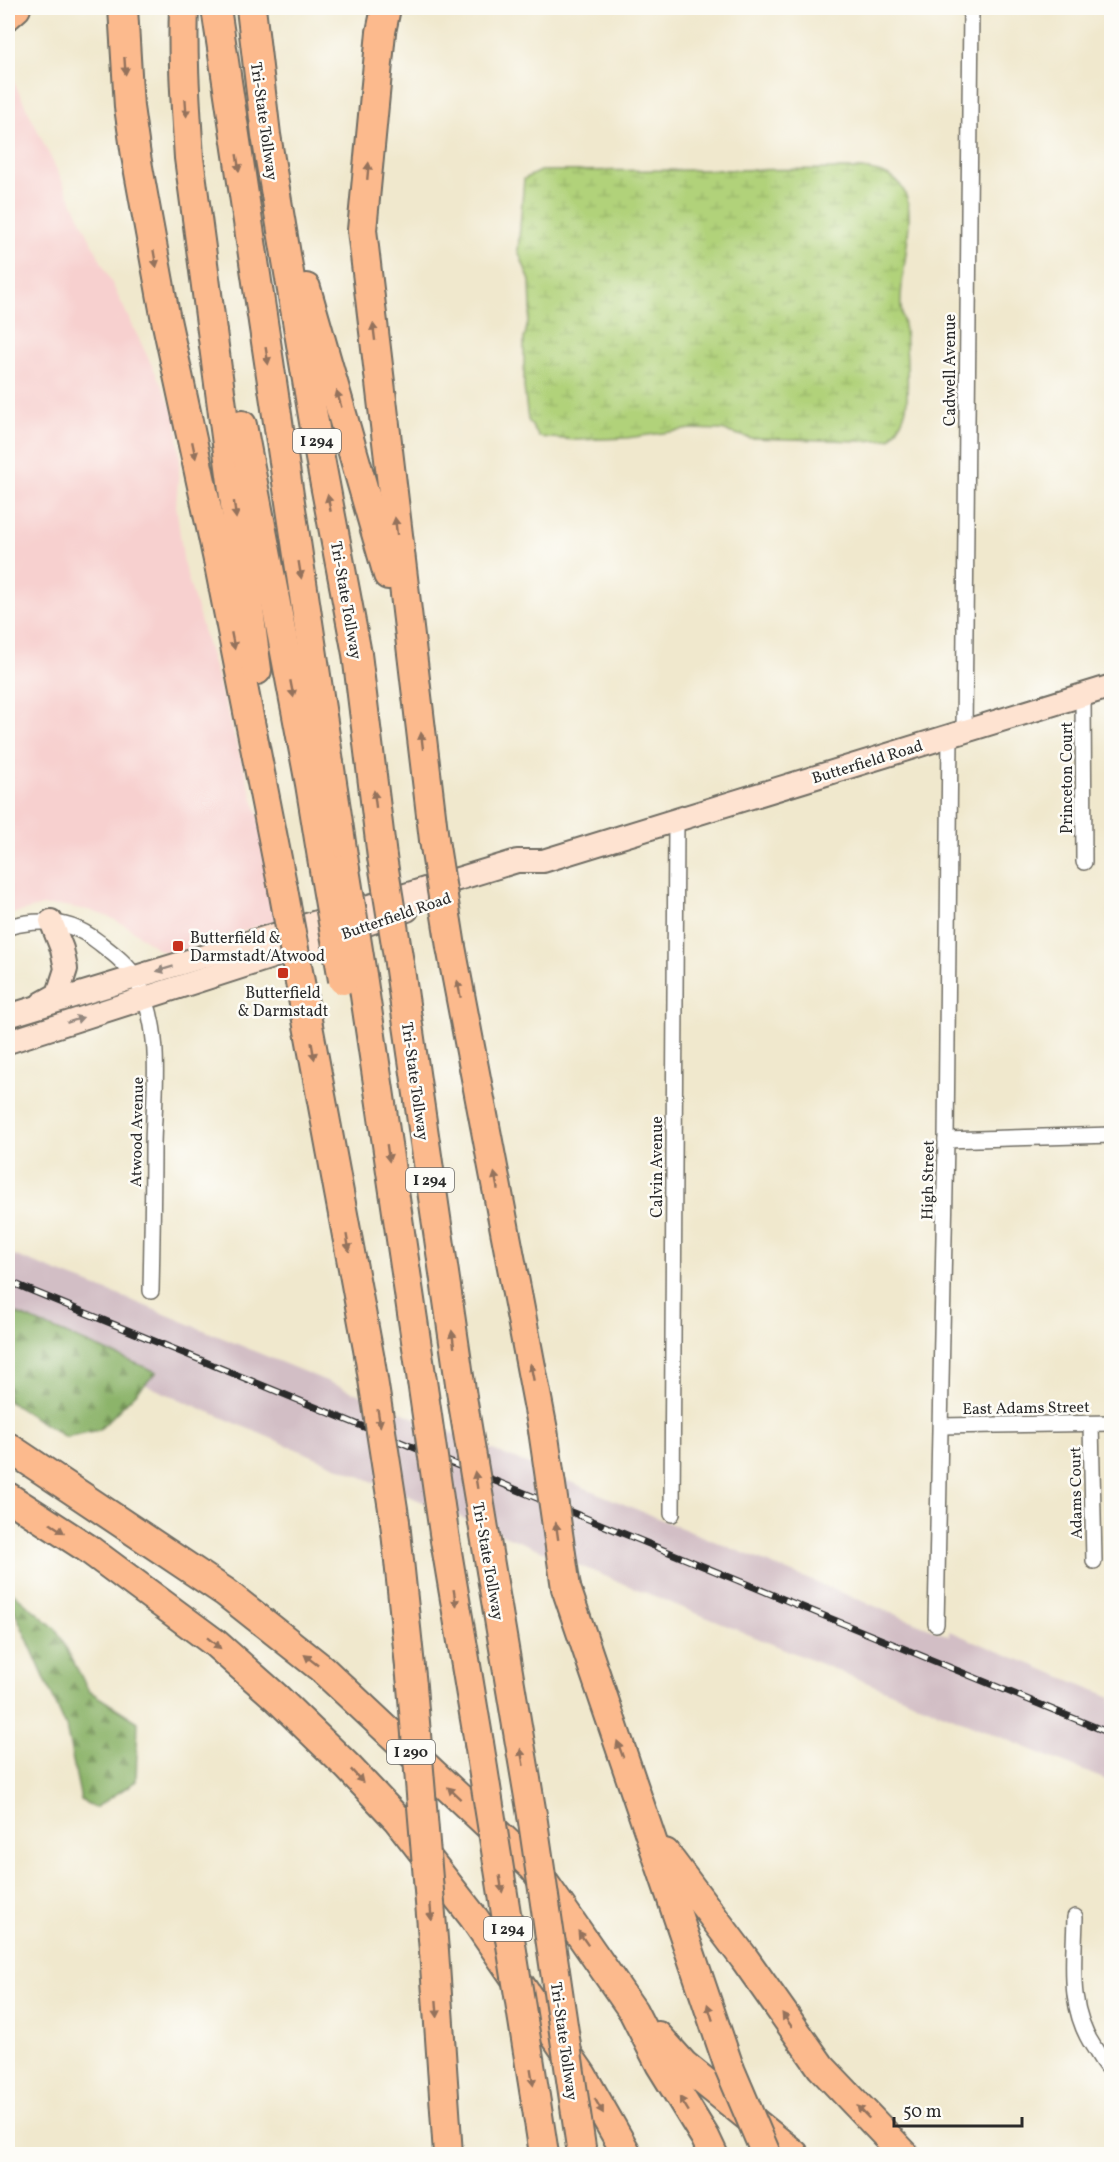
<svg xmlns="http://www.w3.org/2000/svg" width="1119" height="2162" font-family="Vollkorn,serif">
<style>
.built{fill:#f7d0cf}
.railway{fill:#d2bec5}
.forest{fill:url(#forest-firs);stroke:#5c704a;stroke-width:1.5}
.wetland{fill:url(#wetland-marsh);stroke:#6e7e52;stroke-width:1.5}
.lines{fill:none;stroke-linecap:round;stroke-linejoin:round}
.street-casing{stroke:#706d64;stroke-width:18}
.secondary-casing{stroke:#706d64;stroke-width:26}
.highway-casing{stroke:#706d64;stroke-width:32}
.street{stroke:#fff;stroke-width:15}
.secondary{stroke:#fee3d1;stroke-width:22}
.highway{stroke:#fcba8d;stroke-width:28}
.rail-casing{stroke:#2b2b2b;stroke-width:7}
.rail{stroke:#fdfcf7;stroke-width:4.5;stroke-dasharray:14;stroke-linecap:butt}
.highway-bridge-casing{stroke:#706d64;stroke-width:32;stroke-linecap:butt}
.highway-bridge{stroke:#fcba8d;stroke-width:28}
.oneway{fill:#94725c}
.oneway2{fill:#94877e}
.poi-dot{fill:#c8321e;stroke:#fdfcf7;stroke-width:2}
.labels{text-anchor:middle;stroke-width:5;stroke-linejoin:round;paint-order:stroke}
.shield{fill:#fdfcf7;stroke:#6a6a68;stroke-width:1.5}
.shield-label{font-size:15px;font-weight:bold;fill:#2b2b2b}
.street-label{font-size:16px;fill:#2b2b2b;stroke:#fdfcf7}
.poi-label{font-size:16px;fill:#2b2b2b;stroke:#fdfcf7;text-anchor:start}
</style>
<defs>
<pattern id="forest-firs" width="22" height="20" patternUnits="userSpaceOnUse" patternTransform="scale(1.5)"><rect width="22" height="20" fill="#8cb46a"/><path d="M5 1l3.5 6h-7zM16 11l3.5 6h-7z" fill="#739357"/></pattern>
<pattern id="wetland-marsh" width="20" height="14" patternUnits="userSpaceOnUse" patternTransform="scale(1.5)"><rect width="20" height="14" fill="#b1d27a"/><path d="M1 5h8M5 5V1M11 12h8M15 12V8" fill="none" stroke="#98b46a"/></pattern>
</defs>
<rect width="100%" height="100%" fill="#fdfcf7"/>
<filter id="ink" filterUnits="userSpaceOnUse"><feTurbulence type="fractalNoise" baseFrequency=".0167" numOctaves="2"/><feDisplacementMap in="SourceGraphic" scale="12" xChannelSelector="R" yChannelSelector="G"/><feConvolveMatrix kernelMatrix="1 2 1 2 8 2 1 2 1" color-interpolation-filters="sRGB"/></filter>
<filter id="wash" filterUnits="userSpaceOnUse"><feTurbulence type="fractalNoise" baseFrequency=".008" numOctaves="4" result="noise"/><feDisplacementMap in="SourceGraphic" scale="24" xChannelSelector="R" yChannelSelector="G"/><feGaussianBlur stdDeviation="1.35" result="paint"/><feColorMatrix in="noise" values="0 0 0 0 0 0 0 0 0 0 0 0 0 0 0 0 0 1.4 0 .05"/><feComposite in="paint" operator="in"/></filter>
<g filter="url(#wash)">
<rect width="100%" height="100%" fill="#f0e8cd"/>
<polygon class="built" points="13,80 176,415 180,461 176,504 184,565 253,799 295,915 179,951 170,953 159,950 128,927 109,917 88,910 65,906 43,906 8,915 8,83"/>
<polygon class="railway" points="8,1253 131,1300 684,1529 949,1636 949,1631 1111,1697 1111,1782 364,1478 8,1326"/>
<g class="forest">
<polygon points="8,1310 157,1372 99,1430 65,1437 8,1401"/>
<polygon points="11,1591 56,1629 89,1691 138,1722 136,1781 95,1808 81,1800 66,1727 13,1607"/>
</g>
<path class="wetland" d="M861,169C881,171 901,176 907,199C914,223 901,273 901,300C900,311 904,321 905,332C907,355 908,379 907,401C906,416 899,427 890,439L863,441L750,438L721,430L691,429L627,438L576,440L539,437L528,420L524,387V339L531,310L530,281L518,251L524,179L540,171Z"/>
</g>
<g filter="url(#ink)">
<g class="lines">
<g class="street-casing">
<g id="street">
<polyline points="1083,695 1084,862"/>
<polyline points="964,732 971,8"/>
<path d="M8,927C40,918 70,920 97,941C111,952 128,964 136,979C164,1028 154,1091 153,1145C153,1193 152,1242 151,1291"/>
<polyline points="946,1140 1112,1135"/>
<polyline points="1091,1424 1094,1561"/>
<polyline points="941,1426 1112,1423"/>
<polyline points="672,1514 676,820"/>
<polyline points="936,1624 946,1140 950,737"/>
<path d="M1075,1917C1074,1965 1067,2008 1095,2049C1100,2057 1104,2066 1112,2072"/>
</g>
</g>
<g class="secondary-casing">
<g id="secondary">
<polyline points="42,1003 58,994 66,969 62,949 51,921"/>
<polyline points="8,1016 517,861 543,861 1112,686"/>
<polyline points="8,1042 269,958 407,910"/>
</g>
</g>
<g class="highway-casing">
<g id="highway">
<polyline points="123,8 129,107 136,156 165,315 218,560 283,889"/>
<path d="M184,8C182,58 186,108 189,158L257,670"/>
<polyline points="216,8 345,869"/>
<polyline points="251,8 266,135 320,458 357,654 382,857"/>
<polyline points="386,8 381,32 362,230 434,840"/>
<polyline points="8,15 16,8"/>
<polyline points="306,288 388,575"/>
<polyline points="242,425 310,784 325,876"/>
<polyline points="451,947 543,1430"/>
<polyline points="399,963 462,1397"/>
<polyline points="362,975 422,1381"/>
<polyline points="302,993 370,1360"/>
<polyline points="8,1447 225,1592 321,1668 534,1868 633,2011 660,2064 705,2137 713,2154"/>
<polyline points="8,1497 87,1548 215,1643 277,1698 348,1767 397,1819 474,1918 582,2075 627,2154"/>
<polyline points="395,1522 412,1686"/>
<polyline points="445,1540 479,1743"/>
<polyline points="489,1559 532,1815"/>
<polyline points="566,1588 729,2067"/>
<polyline points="665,1853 744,1958 821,2067 904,2154"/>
<polyline points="434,1951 448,2154"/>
<polyline points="658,2036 684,2065 794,2154"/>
<polyline points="538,2115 544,2154"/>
</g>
</g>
<use href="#street" class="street"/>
<use href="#secondary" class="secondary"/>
<use href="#highway" class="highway"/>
<g class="rail-casing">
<polyline id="rail" points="8,1281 1112,1734"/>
</g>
<use href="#rail" class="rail"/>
<g class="highway-bridge-casing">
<g id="highway-bridge">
<polyline points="434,840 451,947"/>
<polyline points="382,857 399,963"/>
<polyline points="345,869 362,975"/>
<polyline points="325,876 343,980"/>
<polyline points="283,889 302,993"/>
<polyline points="370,1360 395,1522"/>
<polyline points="422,1381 445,1540"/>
<polyline points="462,1397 489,1559"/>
<polyline points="543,1430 566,1588"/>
<polyline points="412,1686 434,1951"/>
<polyline points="479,1743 538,2115"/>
<polyline points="532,1815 582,2154"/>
<polyline points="729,2067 766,2154"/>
</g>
</g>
<use href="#highway-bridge" class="highway-bridge"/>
</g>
<defs><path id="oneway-solid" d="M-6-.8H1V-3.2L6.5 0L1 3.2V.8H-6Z" transform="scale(1.5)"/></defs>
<g class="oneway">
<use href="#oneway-solid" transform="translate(125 66) rotate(86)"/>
<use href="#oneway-solid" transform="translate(186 108) rotate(86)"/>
<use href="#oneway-solid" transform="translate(238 163) rotate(81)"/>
<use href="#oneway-solid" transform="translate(368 171) rotate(-85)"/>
<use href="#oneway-solid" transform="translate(155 259) rotate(80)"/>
<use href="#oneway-solid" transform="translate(374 332) rotate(-97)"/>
<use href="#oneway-solid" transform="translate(267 356) rotate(81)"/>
<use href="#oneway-solid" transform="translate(339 399) rotate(-106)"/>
<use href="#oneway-solid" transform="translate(194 450) rotate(78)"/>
<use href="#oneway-solid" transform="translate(329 503) rotate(-101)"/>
<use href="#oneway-solid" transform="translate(235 510) rotate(83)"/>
<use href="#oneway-solid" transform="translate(396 526) rotate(-97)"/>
<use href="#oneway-solid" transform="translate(300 570) rotate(81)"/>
<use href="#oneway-solid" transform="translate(233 641) rotate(79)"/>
<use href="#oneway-solid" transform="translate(292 689) rotate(79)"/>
<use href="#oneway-solid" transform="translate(422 741) rotate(-97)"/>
<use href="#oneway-solid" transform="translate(375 799) rotate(-97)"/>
<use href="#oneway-solid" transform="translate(459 989) rotate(-101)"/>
<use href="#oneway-solid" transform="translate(313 1051) rotate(80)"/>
<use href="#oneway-solid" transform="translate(388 1153) rotate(82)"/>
<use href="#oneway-solid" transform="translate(496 1181) rotate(-101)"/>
<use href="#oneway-solid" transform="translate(348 1243) rotate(80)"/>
<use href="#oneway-solid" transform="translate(453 1339) rotate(-98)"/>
<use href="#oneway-solid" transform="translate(532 1372) rotate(-101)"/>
<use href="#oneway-solid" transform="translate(379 1418) rotate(81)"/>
<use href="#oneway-solid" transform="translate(476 1480) rotate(-99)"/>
<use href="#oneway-solid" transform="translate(57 1528) rotate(33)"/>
<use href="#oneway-solid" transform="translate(557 1531) rotate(-98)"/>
<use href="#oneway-solid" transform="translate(455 1598) rotate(81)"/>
<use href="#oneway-solid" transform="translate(214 1643) rotate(39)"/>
<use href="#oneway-solid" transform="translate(311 1660) rotate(-142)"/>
<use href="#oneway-solid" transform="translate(620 1749) rotate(-110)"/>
<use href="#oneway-solid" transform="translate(522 1757) rotate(-100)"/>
<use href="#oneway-solid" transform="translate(357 1776) rotate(47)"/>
<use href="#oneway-solid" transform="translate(454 1793) rotate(-137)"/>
<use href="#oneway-solid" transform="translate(501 1884) rotate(81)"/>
<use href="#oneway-solid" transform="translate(431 1912) rotate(85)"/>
<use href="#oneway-solid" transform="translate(583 1938) rotate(-125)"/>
<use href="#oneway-solid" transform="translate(437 2009) rotate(86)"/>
<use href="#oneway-solid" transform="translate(710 2012) rotate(-108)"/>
<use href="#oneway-solid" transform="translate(787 2020) rotate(-125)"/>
<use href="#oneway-solid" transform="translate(532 2077) rotate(81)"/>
<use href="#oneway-solid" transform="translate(684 2104) rotate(-122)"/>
<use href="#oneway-solid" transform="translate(599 2106) rotate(60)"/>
<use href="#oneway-solid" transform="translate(863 2112) rotate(-134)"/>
</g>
<g class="oneway2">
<use href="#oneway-solid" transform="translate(165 969) rotate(163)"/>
<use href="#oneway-solid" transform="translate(75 1020) rotate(-18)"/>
</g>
</g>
<g class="poi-dot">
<rect x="172" y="940" width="12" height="12" rx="3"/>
<rect x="277" y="967" width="12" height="12" rx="3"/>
</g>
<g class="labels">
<g class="shield">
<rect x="293" y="429" width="48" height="24" rx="4.5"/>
<rect x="406" y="1168" width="48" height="24" rx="4.5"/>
<rect x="387" y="1740" width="48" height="24" rx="4.5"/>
<rect x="484" y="1917" width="48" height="24" rx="4.5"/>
</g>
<g class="shield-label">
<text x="317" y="446">I 294</text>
<text x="430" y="1185">I 294</text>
<text x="411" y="1757">I 290</text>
<text x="508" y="1934">I 294</text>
</g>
<g class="street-label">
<text transform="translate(265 121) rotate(82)" y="6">Tri-State Tollway</text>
<text transform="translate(949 370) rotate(-90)" y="6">Cadwell Avenue</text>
<text transform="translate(347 600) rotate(80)" y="6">Tri-State Tollway</text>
<text transform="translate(867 761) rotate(-17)" y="6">Butterfield Road</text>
<text transform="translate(1066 778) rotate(-90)" y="6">Princeton Court</text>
<text transform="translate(396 915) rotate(-19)" y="6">Butterfield Road</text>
<text transform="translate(416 1081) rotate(82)" y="6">Tri-State Tollway</text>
<text transform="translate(136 1132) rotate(-89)" y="6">Atwood Avenue</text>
<text transform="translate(656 1167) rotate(-90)" y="6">Calvin Avenue</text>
<text transform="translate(927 1180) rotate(-89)" y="6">High Street</text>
<text transform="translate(1026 1407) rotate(-1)" y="6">East Adams Street</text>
<text transform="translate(1075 1493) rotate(-91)" y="6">Adams Court</text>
<text transform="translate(489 1561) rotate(80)" y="6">Tri-State Tollway</text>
<text transform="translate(565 2041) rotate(82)" y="6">Tri-State Tollway</text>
</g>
<g class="poi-label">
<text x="190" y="943">Butterfield &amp;<tspan x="190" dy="18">Darmstadt/Atwood</tspan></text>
<text x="283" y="998" text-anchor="middle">Butterfield<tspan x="283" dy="18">&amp; Darmstadt</tspan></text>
</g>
</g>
<rect width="1119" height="2162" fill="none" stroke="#fdfcf7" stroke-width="30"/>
<path d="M894 2117v9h128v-9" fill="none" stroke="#2b2b2b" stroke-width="3"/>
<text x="903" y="2117" font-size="18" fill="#2b2b2b" stroke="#fdfcf7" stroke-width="4.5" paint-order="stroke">50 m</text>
</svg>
